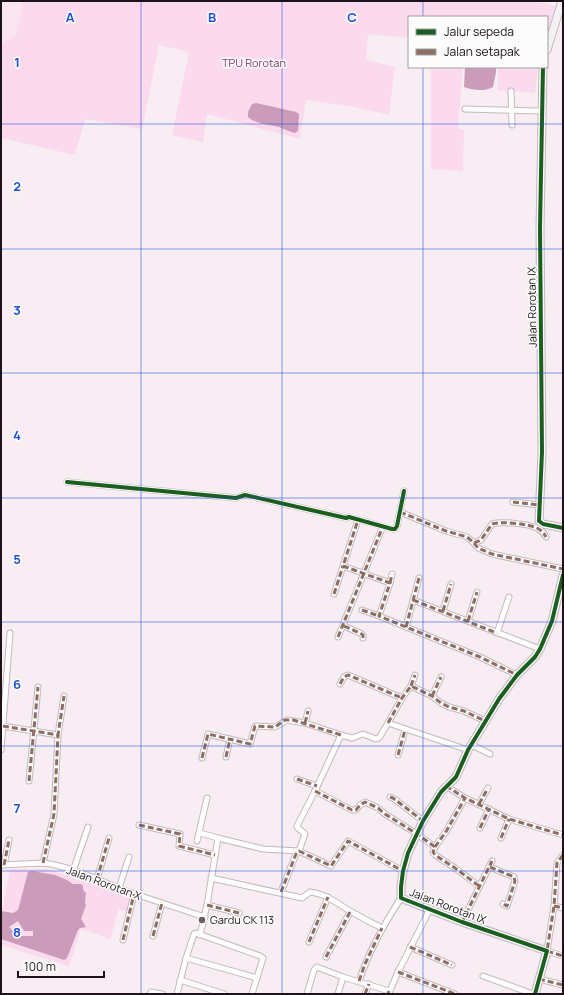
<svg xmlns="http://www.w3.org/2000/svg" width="564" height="995" font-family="Manrope,sans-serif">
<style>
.built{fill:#f9e4f0}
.green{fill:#fadaec}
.water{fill:#ca9cb9;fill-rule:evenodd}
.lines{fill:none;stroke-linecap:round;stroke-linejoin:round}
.street-casing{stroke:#c3b9bf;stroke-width:7}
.secondary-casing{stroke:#c3b9bf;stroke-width:9}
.street{stroke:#fefcfd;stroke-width:5}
.secondary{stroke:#f4f1f3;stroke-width:7}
.quiet{stroke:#8d6e63;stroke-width:3;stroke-dasharray:6 3;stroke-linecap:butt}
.cycleway-casing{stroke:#fcfcfc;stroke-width:6}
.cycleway{stroke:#1b5e20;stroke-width:4}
.grid{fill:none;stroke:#1d4ed8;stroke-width:1;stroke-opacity:0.55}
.poi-dot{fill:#695f65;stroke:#fcfcfc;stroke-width:1.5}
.labels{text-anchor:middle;stroke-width:3;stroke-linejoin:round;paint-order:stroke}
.park-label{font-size:11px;fill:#7f3567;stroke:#fcfcfc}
.street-label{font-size:11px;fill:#1d1219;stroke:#fcfcfc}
.poi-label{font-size:11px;fill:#1d1219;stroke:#fcfcfc;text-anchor:start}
.grid-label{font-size:13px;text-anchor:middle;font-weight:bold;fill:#1d4ed8;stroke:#fcfcfc;stroke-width:3;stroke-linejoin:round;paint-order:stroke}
</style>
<rect width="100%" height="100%" fill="#f7edf2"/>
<polygon class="built" points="1,1 24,1 16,35 2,44 1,47"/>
<g class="green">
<polygon points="24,1 535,1 556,6 547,33 547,17 409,17 409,38 368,34 366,60 395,67 389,115 355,107 306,100 300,139 207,114 203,142 172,135 189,52 159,45 142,129 85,119 75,155 1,138 1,47 2,44 16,35"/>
<polygon points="431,67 463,67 458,128 464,130 463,171 431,169"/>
<polygon points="498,67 538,67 535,93 498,90"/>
<polygon points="10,869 48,869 134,897 131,913 119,909 110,939 81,929 69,966 1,945 1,906 3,907"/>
</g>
<g class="water">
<path d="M465,67H496V72L493,87C484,92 473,90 464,87Z"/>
<path d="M256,103L296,112L299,114L298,131L295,133C290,132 285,129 279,127C269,125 256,124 248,117V112L252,104Z"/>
<path d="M32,871L55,875L67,880L73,884H81L83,886V890L86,893L85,903L86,905L81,919L86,927L80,928L78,930L67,958L64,960L1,939V911L13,913L18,910L28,872ZM18,921L24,931H33V936H19L9,927Z"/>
</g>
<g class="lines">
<g class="street-casing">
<g id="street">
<polyline points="511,91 512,125"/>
<polyline points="465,109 541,111"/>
<polyline points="67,482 236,498 245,495 346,518 349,517 392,529 395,529 397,526 404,491"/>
<polyline points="513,502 540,505"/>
<path d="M400,512L446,531L467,537L474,543L481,540L492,524C501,521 529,524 537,528C541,530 544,533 546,537"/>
<polyline points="357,523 343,566 390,583 379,616 480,657 517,675"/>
<polyline points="474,543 478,548 492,554 563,569"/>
<polyline points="390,583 392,574"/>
<polyline points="334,594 343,566"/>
<polyline points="413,600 540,649"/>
<polyline points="362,610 379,616"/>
<polyline points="443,611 451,584"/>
<polyline points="468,621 477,592"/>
<polyline points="344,626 360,633 363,635 363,638"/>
<polyline points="406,627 419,578"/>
<polyline points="497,633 509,597"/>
<polyline points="338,637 381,531"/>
<polyline points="340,684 344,677 348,675 402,698"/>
<polyline points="411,686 415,675"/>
<polyline points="432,696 441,677"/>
<polyline points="305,723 308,711"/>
<polyline points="388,723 402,698 411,686 432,696 441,703 449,707 464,711 485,721"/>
<polyline points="3,726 58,735 64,696"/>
<polyline points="472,745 490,754"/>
<polyline points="1,750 10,633"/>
<polyline points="398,755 405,730"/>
<polyline points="226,757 230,739"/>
<polyline points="202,758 208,734 250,744 255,726 275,727 287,720 305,723 341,735 352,738 363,734 376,739 379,738 388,723 468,750"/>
<polyline points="297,779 317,786"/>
<polyline points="29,781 38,687"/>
<polyline points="446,786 465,798 509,819 563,835"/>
<polyline points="315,791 352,810 356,810 360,805 365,802 378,808 385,814 417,834 435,847 433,852 435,855 455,868 479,886"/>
<polyline points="390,797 393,798 423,821"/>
<polyline points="479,804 488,788"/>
<polyline points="139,825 180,834 179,846 215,855"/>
<polyline points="480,828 489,809"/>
<polyline points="200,833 218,838"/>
<polyline points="501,838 509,819"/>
<polyline points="197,841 207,798"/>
<polyline points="435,847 447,830 465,798"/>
<polyline points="563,855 557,863 554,906 547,951 563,956"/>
<polyline points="43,863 54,814 58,735"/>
<path d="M1,865L43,863C70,866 96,879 121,889C149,899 177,908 205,917"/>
<polyline points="4,865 9,840"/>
<polyline points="490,867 514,877 515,881 507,906 503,904"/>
<polyline points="73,871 88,827"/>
<path d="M211,878L302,898L310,892C328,894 337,904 352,912C362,918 372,923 382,928"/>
<polyline points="97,879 109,838"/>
<polyline points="119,888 129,857"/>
<polyline points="281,892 296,854 299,851 331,866 348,841 403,871"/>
<polyline points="207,905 239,913"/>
<polyline points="554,906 563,908"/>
<polyline points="462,922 492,861"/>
<polyline points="200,935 207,905 218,838 263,849 299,851 305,834 297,827 297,826 315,791 341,735"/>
<polyline points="153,936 162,903"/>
<polyline points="123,940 134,894"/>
<polyline points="309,942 328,897"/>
<polyline points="410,947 452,965"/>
<polyline points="326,957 350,912"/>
<polyline points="186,958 257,978"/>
<polyline points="398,972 455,994"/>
<polyline points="483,976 533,994"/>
<polyline points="539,979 563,985"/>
<polyline points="180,980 224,994"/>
<path d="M359,981C369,951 384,924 401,898"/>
<polyline points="389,993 398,972 430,909"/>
<polyline points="150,994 151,992 162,994"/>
<polyline points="177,994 186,958 194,934 196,933 260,956 263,958 252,994"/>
<polyline points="307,994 314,970 317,967 343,977 389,991"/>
<polyline points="338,994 343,977"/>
<polyline points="365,994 369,984"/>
</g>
</g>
<g class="secondary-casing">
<g id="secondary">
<polyline points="547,50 562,1"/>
<polyline points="543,67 540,228 542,452 539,521 543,524 563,528"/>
<polyline points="535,994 547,951 462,922 401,898 401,887 403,871 408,853 423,821 441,792 456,777 468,750 499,699 517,675 535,657 540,649 552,621 563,575"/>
</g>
</g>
<use href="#street" class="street"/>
<use href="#secondary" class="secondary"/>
<g class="quiet">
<polyline points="513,502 540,505"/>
<path d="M400,512L446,531L467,537L474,543L481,540L492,524C501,521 529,524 537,528C541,530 544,533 546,537"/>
<polyline points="357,523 343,566 390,583 379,616 480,657 517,675"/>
<polyline points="474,543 478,548 492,554 563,569"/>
<polyline points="390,583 392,574"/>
<polyline points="334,594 343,566"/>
<polyline points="413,600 497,633"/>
<polyline points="362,610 379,616"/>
<polyline points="443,611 451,584"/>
<polyline points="468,621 477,592"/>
<polyline points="344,626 360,633 363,635 363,638"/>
<polyline points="406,627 419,578"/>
<polyline points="338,637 381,531"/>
<polyline points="340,684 344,677 348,675 402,698"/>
<polyline points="411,686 415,675"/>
<polyline points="432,696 441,677"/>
<polyline points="305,723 308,711"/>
<polyline points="388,723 402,698 411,686 432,696 441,703 449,707 464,711 485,721"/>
<polyline points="3,726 58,735 64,696"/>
<polyline points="398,755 405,730"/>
<polyline points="226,757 230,739"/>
<polyline points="202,758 208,734 250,744 255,726 275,727 285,720 293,720 341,735"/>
<polyline points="297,779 317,786"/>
<polyline points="29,781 38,687"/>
<polyline points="446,786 465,798 509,819 563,835"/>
<polyline points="315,791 352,810 356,810 360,805 365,802 378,808 385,814 417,834 435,847 433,852 435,855 455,868 479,886"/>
<polyline points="390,797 393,798 423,821"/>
<polyline points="479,804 488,788"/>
<polyline points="139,825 180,834 179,846 215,855"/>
<polyline points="480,828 489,809"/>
<polyline points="501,838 509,819"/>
<polyline points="435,847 447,830 465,798"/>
<polyline points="563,855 557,863 554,906 547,951 563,956"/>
<polyline points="43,863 54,814 58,735"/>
<polyline points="4,865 9,840"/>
<polyline points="490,867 514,877 515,881 507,906 503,904"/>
<polyline points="97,879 109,838"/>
<polyline points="281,892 296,854 299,851 331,866 348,841 403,871"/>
<polyline points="207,905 239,913"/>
<polyline points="554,906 563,908"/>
<polyline points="462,922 492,861"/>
<polyline points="153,936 162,903"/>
<polyline points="123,940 134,894"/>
<polyline points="309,942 328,897"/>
<polyline points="410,947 452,965"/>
<polyline points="326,957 350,912"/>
<polyline points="398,972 455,994"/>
<polyline points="539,979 563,985"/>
<polyline points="359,981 365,964 382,928"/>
<polyline points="365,994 369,984"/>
<polyline points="388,994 389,991"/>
</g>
<g class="cycleway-casing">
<g id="cycleway">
<polyline points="543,67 540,228 542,452 539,521 543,524 563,528"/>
<polyline points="67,482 236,498 245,495 346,518 349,517 392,529 395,529 397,526 404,491"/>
<polyline points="535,994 547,951 462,922 401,898 401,887 403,871 408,853 423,821 441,792 456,777 468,750 499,699 517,675 535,657 540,649 552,621 563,575"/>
</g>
</g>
<use href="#cycleway" class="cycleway"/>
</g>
<path class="grid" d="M141,1V994M282,1V994M423,1V17M423,67V994M1,124H563M1,249H563M1,373H563M1,498H563M1,622H563M1,746H563M1,871H563"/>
<circle class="poi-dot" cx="202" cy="920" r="4"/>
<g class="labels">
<g class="park-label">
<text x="254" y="67">TPU Rorotan</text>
</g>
<g class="street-label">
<text transform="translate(532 307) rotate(-91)" y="4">Jalan Rorotan IX</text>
<text transform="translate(104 883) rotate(20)" y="4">Jalan Rorotan X</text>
<text transform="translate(448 906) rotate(21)" y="4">Jalan Rorotan IX</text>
</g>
<g class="poi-label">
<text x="210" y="924">Gardu CK 113</text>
</g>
</g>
<g class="grid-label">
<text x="70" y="22">A</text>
<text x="212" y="22">B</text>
<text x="352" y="22">C</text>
<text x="17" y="67">1</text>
<text x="17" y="191">2</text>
<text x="17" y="315">3</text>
<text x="17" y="440">4</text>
<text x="17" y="564">5</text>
<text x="17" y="689">6</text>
<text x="17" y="813">7</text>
<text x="17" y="937">8</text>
</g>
<rect width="564" height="995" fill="none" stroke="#1d1219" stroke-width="4"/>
<rect x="408" y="16" width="140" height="52" fill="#fcfcfc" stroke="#a39ea1"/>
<rect x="416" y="29" width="20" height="6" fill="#1b5e20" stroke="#a39ea1"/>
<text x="444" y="36" font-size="12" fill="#1d1219">Jalur sepeda</text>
<rect x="416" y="49" width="20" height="6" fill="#8d6e63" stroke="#a39ea1"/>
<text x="444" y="56" font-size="12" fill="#1d1219">Jalan setapak</text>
<path d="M18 971v6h86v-6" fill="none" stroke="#1d1219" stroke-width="2"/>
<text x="24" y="971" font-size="12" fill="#1d1219" stroke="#fcfcfc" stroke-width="3" paint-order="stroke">100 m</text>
</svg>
